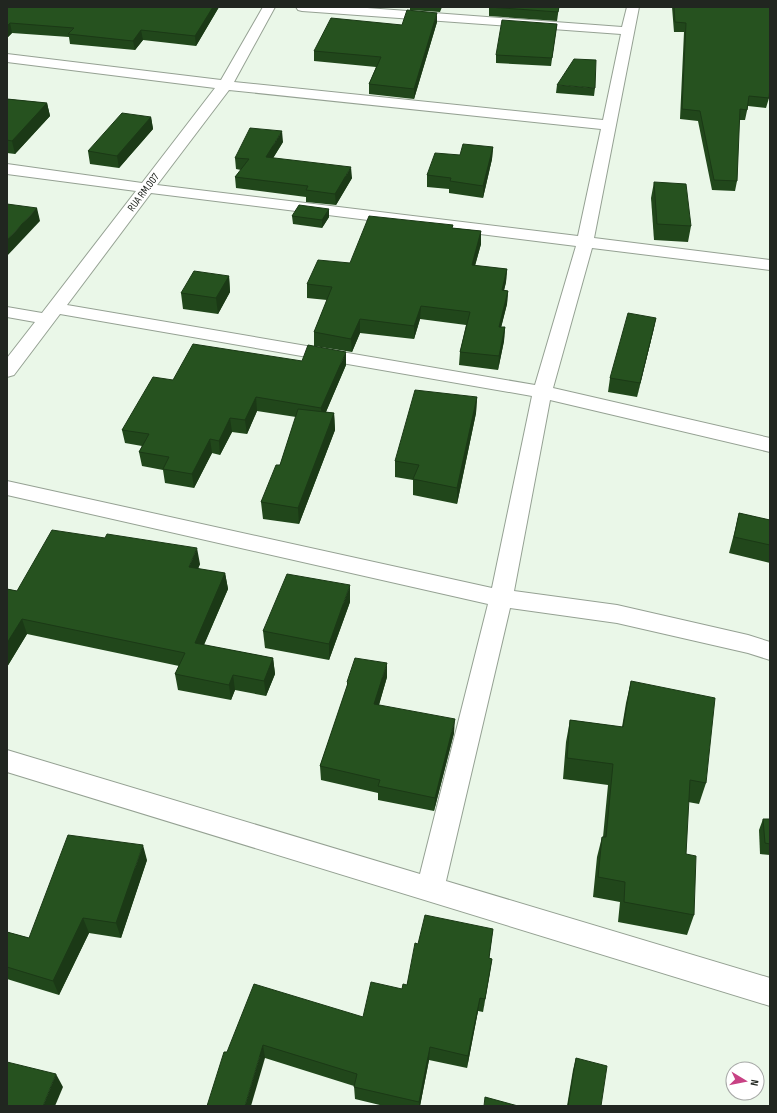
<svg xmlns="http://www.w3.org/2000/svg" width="777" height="1113" font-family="'Sofia Sans Condensed',sans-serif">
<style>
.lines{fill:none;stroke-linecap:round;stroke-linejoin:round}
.minor-casing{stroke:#95a193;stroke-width:2}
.minor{fill:#fff;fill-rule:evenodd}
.wall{fill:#21471b}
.shaded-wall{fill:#1b3916}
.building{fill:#26521f;stroke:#1b3916}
.labels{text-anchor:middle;stroke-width:4;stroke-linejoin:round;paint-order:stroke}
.far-street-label{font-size:11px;fill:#212620;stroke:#fff}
</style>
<rect width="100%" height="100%" fill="#eaf7e8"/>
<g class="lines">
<g class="minor-casing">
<path id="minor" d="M263,7H275L234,82L603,120L621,34L302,11L298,10L296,7H354L622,27L627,7H639L594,238L770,260V270L592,248L553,388L770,438V452L550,400L514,591L617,605L748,635L770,642V660L748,653L617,623L510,608L446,881L770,978V1006L7,772V750L420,874L488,604L7,495V481L492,588L532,396L60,314L14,375L7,377V358L35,322L7,317V307L42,313L136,191L7,174V164L142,183L215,88L7,62V54L221,80ZM229,90L601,129L578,236L157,185ZM151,193L576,246L535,385L67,305Z"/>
</g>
<use href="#minor" class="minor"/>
</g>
<g class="wall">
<polygon points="7,7 219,7 196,46 143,40 135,50 70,44 69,37 12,33 7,38"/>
<polygon points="410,7 442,7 440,12 410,10"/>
<polygon points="489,7 559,7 557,21 489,16"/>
<polygon points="672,7 770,7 769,98 766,108 748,106 745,120 739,120 737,181 735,191 712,190 698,121 680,119 684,32 674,32"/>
<polygon points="437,22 414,99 369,94 369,84 376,67 314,61 314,51 402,25"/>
<polygon points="557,24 551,66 496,63 496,55"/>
<polygon points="557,85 595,88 594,96 556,93"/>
<polygon points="7,99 47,103 50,116 15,154 7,153"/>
<polygon points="151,117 153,129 119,168 90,164 88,151"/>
<polygon points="283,142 273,158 352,178 336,205 306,202 306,197 236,188 235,177 241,170 236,169 235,158"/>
<polygon points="493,147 492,159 483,198 449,193 449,189 427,187 427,175 460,155"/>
<polygon points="654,182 691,226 688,242 654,240 651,198"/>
<polygon points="329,209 329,217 322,228 293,224 292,216"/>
<polygon points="453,228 481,231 481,244 475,266 507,269 506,282 504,290 508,291 507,304 501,327 505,327 504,341 498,370 459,365 460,352 466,325 420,319 414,339 360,333 352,352 314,346 314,332 327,300 307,298 307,284 350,263"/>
<polygon points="229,276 230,292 218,314 183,309 181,293"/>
<polygon points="656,318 653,332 637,397 608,392 610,378"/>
<polygon points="302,361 346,365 326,412 334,413 335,430 299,524 263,519 261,502 280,465 296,417 257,411 247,434 232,432 220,455 212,453 194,488 165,483 163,470 142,466 139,452 142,446 125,443 122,430 173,380"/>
<polygon points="477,397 476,413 457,504 413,495 413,480 395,477 395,461"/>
<polygon points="739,513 770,520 770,563 729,553 735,530"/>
<polygon points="200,564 198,569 225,573 228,589 204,645 273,658 275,674 266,696 235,690 231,700 178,690 175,674 179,666 27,634 7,667 7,589 17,591"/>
<polygon points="350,602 329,660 265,648 263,631"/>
<polygon points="387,677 379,705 454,733 434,811 378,800 378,793 321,780 320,766 347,687 347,682"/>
<polygon points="631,681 706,783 699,804 688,802 686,854 694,915 687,935 618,922 620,902 593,897 597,857 602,837 603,837 608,785 563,779 566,742 570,720 622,727 626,703"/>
<polygon points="763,819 770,819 770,855 760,854 759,830"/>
<polygon points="147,860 121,938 89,933 59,995 7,979 7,932 29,938"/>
<polygon points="493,929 489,958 492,959 483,1012 478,1011 467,1068 429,1060 420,1106 384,1106 355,1099 354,1086 265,1058 227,1052 363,1017 407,985 418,944"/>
<polygon points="576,1058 601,1106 567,1106 573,1070"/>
</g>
<g class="shaded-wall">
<polygon points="213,7 219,7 196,46 195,36"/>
<polygon points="437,13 437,22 414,99 414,89"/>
<polygon points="10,23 12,33 7,38 7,26"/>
<polygon points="141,30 143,40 135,50 133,41"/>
<polygon points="47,103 50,116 15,154 12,141"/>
<polygon points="151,117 153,129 119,168 117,156"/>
<polygon points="282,131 283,142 267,168 266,157"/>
<polygon points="493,147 492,159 483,198 483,186"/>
<polygon points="351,167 352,178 336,205 335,194"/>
<polygon points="37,208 40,221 7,256 7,240"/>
<polygon points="329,209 329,217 322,228 322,220"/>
<polygon points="481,231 481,244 471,279 472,265"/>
<polygon points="507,269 506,282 501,303 502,290"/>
<polygon points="229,276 230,292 218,314 216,298"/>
<polygon points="508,291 507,304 498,340 499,327"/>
<polygon points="421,306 420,319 414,339 414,326"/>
<polygon points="656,318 653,332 637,397 640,383"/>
<polygon points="360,319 360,333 352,352 351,339"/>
<polygon points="505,327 504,341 498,370 499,356"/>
<polygon points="346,352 346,365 322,421 321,408"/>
<polygon points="256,397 257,411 247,434 245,420"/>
<polygon points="477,397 476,413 457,504 457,488"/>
<polygon points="334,413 335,430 299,524 298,508"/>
<polygon points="230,418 232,432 220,455 219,441"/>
<polygon points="210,439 212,453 194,488 192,474"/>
<polygon points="197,548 200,564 191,583 189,567"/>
<polygon points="225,573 228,589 198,658 195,643"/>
<polygon points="350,585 350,602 329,660 329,644"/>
<polygon points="22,619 27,634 7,667 7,643"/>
<polygon points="273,658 275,674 266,696 264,681"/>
<polygon points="387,663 387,677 375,718 374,704"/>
<polygon points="233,675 235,690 231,700 229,685"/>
<polygon points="455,719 454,733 434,811 435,798"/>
<polygon points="143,845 147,860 121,938 116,923"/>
<polygon points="83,918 89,933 59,995 53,981"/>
<polygon points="492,959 490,972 483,1012 485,999"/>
<polygon points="480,998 478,1011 467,1068 468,1056"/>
<polygon points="263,1045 265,1058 251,1106 245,1106"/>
<polygon points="430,1047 429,1060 420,1106 419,1106 419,1102"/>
<polygon points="56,1074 63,1087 55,1106 43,1106"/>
</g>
<g class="building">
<polygon points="7,7 213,7 195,36 141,30 133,41 68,34 74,28 10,23 7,26"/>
<polygon points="489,7 559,7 558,12"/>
<polygon points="674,7 770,7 770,87 769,98 749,96 747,110 740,109 737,181 714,180 700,111 682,109 686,23 675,22"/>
<polygon points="407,10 437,13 414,89 369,84 381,57 314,51 331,18 402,25"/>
<polygon points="502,20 557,24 552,58 496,55"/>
<polygon points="574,59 596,60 595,88 557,85"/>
<polygon points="7,99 47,103 12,141 7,140"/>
<polygon points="122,113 151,117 117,156 88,151"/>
<polygon points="250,128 282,131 266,157 351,167 335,194 306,190 308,186 235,177 249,159 235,158"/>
<polygon points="463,144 493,147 483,186 450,181 451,178 427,175 435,153 460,155"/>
<polygon points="654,182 686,184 691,226 657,224"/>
<polygon points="7,204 37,208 7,240"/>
<polygon points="299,205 329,209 322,220 292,216"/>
<polygon points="369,216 453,225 452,228 481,231 472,265 507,269 502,290 508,291 499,327 505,327 499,356 460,352 470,312 421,306 414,326 360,319 351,339 314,332 332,287 307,284 318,260 350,263"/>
<polygon points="194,271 229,276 216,298 181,293"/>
<polygon points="628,313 656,318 640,383 610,378"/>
<polygon points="193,344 302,361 308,345 346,352 321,408 256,397 245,420 230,418 219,441 210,439 192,474 163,469 169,457 139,452 149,434 122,430 153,377 173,380"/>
<polygon points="415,390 477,397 457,488 413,479 419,465 395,461"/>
<polygon points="298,409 334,413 298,508 261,502 276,465 280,465"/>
<polygon points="739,513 770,520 770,545 734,537"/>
<polygon points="52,530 105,538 107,534 197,548 189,567 225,573 195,643 273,658 264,681 233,675 229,685 175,674 185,653 22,619 7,643 7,589 17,591"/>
<polygon points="287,574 350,585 329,644 263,631"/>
<polygon points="355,658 387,663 374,704 455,719 435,798 378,786 380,780 320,766 348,683 347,682"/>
<polygon points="631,681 715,698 706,783 690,780 686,854 696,856 694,915 624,902 625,882 598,877 602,837 606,837 613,764 567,758 570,720 623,727"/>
<polygon points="763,819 770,819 770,844 765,843"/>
<polygon points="68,835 143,845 116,923 83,918 53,981 7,967 7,932 29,938"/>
<polygon points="425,915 493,929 489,958 492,959 485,999 480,998 468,1056 430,1047 419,1102 354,1087 357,1074 263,1045 245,1106 207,1106 224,1052 227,1052 254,984 363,1017 371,982 402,989 403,984 407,985 415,943 418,944"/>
<polygon points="576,1058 607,1066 601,1106 568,1106"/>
<polygon points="7,1062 56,1074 43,1106 7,1106"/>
<polygon points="485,1097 518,1106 484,1106"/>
</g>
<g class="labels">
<g class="far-street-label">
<text transform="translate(143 192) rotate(-53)" y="4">RUA RM.007</text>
</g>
</g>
<rect width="777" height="1113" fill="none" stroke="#212620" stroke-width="16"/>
<g transform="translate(745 1081) rotate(100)"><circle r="19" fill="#ffffff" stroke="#a6a8a6"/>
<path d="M0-3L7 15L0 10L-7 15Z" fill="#c84284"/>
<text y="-6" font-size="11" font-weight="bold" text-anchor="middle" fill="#212620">N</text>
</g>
</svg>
